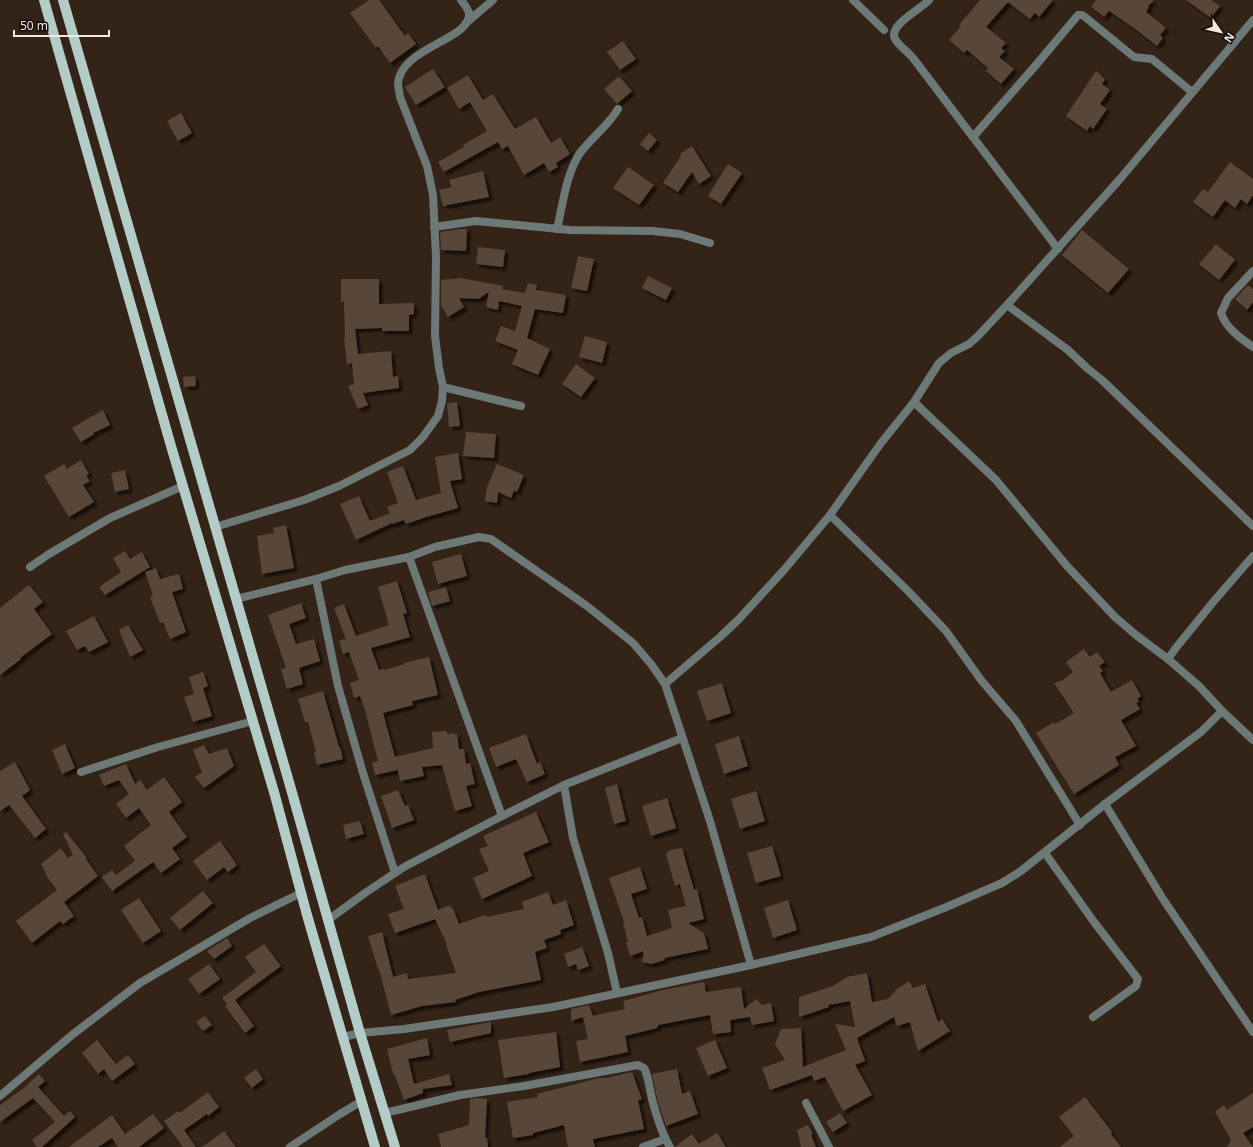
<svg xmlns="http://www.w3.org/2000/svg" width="1253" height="1147" font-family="'Noto Sans',sans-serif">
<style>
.building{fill:#594639;filter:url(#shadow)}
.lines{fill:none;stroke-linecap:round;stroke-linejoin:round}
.street{stroke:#6d7977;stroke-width:8}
.primary{stroke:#b3ccc7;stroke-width:10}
</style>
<defs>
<filter id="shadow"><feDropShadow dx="3.5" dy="3.5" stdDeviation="1" flood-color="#0009"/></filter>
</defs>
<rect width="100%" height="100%" fill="#342317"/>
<g class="building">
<polygon points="369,0 379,0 405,36 408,33 416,44 390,63 378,46 376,48 350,13"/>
<polygon points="980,0 1053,0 1039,17 1035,13 1030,19 1008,2 986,27 1006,43 1001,48 1005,51 999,57 1014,69 1001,84 986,71 988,68 967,50 964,53 949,40 961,26 959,25"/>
<polygon points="1096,0 1154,0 1148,6 1149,7 1146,12 1166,28 1160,35 1163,38 1157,46 1134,28 1109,11 1104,17 1091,7"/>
<polygon points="1186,0 1211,0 1220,6 1211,18"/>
<polygon points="623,41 636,59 620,70 607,52"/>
<polygon points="433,69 445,87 416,105 405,87"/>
<polygon points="1096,71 1105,79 1102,84 1110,90 1100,104 1107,109 1093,129 1090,126 1087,131 1066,116"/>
<polygon points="468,75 483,100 493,94 515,129 536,117 551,143 560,137 570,154 556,163 558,167 549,172 544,163 524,175 508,146 502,149 498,142 444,172 438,162 464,147 463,145 487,131 470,102 459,109 447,88"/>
<polygon points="619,76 632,91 617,104 604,89"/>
<polygon points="181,113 192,133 178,141 167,121"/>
<polygon points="649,133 657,140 648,151 640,144"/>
<polygon points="692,146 711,176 699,184 692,172 678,192 663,183 681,156 680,154"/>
<polygon points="1230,162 1253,179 1253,195 1247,204 1241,199 1235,208 1225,200 1213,217 1193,202 1203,189 1208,192"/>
<polygon points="728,164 742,173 721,204 708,196"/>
<polygon points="628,167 654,185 639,205 613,188"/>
<polygon points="483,171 489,197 443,206 439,190 452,187 449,180"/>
<polygon points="460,229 467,229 466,251 441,250 440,232"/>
<polygon points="1082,230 1129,269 1108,293 1062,255"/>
<polygon points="1216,244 1235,260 1219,280 1199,264"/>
<polygon points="478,247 505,250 503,267 476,264"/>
<polygon points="578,256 594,259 587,291 571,288"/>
<polygon points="648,276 672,288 666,300 642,288"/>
<polygon points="461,278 503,286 502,289 525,293 528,283 537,285 536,290 566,295 563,313 535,309 527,338 550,349 538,375 512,364 518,350 495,341 501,326 515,331 522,306 499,301 498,310 486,307 489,292 478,299 459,298 464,307 448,317 441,305 441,280"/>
<polygon points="341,279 379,279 379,304 414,303 414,314 409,315 409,331 382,331 382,328 355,329 358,354 391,351 393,377 398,376 399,388 363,393 368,405 358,409 348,386 354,384 352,363 347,364 344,338 345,338 344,302 341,302"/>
<polygon points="1248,285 1253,289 1253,302 1247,310 1235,299"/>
<polygon points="585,336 607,342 602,363 579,357"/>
<polygon points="576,364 595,378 581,397 562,384"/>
<polygon points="195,376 196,386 184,387 183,377"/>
<polygon points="457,402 460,426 449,427 447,403"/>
<polygon points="103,410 110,425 93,433 94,434 81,442 72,428"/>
<polygon points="466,432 496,434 494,458 463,456"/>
<polygon points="458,453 462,479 450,481 458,508 426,517 406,524 404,520 392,524 392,523 356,540 340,504 359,496 370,521 390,513 387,507 398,503 387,472 403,466 416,500 441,493 435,457"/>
<polygon points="81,460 89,474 86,476 90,481 83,485 94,502 69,517 44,476 64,464 67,469"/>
<polygon points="497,464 524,475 517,492 514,490 511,498 498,492 497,503 485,501 487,487"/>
<polygon points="125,470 129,489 115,492 111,473"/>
<polygon points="286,525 294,568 262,574 257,536 274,533 273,528"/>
<polygon points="125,551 130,559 142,552 150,567 105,595 99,587 121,572 113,558"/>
<polygon points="461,554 467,576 438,584 432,562"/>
<polygon points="156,568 160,579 179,574 183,589 172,592 186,632 170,639 163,622 160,623 150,597 153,595 145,572"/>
<polygon points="397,581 407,613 403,614 410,637 371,648 379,670 384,669 384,670 405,664 404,663 429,657 438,695 412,701 413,705 383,713 395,757 433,748 432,732 447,731 447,734 454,733 454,735 457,734 459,749 464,749 466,764 470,763 475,784 466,786 472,806 455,811 442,765 422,767 424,776 400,781 398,770 375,775 372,763 378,761 365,710 360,696 354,698 350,683 359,680 349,652 343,654 339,641 346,639 334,608 344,604 356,636 389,625 378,587"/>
<polygon points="29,585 43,602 34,609 52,634 20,658 21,659 0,675 0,608"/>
<polygon points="446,587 450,601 432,606 428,592"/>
<polygon points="301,603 306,618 289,624 296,644 314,639 320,661 299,668 303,684 287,689 281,669 286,668 268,615"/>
<polygon points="94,616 108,642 89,652 85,646 77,650 66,631"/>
<polygon points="128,625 143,650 130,657 119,630"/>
<polygon points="1084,649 1090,657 1097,652 1105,662 1099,666 1103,671 1100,673 1111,692 1132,680 1141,696 1137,699 1139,702 1136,703 1140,709 1121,720 1136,746 1115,757 1119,765 1074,794 1036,733 1054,722 1055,724 1074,713 1054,683 1063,680 1073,672 1066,662"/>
<polygon points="203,672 208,686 203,688 212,716 193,722 184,697 194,694 189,677"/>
<polygon points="722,683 731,713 707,721 697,691"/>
<polygon points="323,691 339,747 340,747 343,759 317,765 314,752 316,752 308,722 305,722 298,699"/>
<polygon points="526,734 537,764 540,762 545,774 527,782 516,759 496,767 489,748"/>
<polygon points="739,736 748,766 724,774 715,744"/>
<polygon points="65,744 75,768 62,774 52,750"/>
<polygon points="204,745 209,754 227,748 234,766 204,788 195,777 202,772 193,750"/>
<polygon points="15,762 30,790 22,796 46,829 35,838 9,805 0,811 0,771"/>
<polygon points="126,764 135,784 140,780 147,790 164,777 182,802 169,812 187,837 172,848 180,859 161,873 153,862 112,891 102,877 112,870 116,875 135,861 124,846 151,825 139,808 126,818 116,804 129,794 119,780 104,786 99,775"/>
<polygon points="617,784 626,821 614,824 605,788"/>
<polygon points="398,790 405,806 408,805 414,820 392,828 381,796"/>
<polygon points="756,791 765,821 740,829 731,799"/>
<polygon points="667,798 676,828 651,836 642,806"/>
<polygon points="536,812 549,842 523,853 532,876 482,899 473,878 489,871 479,849 488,846 483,836"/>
<polygon points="360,821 364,834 346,839 343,825"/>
<polygon points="66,832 87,858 86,859 98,876 64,902 74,916 63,924 60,921 32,943 16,921 57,890 45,874 46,873 41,864 61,848 68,858 73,855 63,834"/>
<polygon points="220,841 237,865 228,872 224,867 207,880 193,861"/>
<polygon points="772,846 781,876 756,883 747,853"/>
<polygon points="682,848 694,890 697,889 704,919 688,923 704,933 708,949 664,958 665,960 651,964 642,962 644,951 630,956 626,942 628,942 623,922 624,922 609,878 640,867 647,889 631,894 639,918 642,917 647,936 672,928 668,910 686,906 680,884 675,886 666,854 670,850"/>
<polygon points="425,874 438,910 450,905 452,909 453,908 459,924 485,915 486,917 524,909 522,902 548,892 553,905 566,900 574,925 560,930 561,934 544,940 547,948 535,952 541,980 479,992 455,1000 456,1002 422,1006 391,1015 379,969 378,969 368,936 382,932 393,977 407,973 408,979 456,973 446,945 447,944 435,919 395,933 388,914 404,909 395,886"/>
<polygon points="203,891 213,903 180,930 170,918"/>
<polygon points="139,898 161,931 143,943 121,910"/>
<polygon points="788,900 797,930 773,938 764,908"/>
<polygon points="227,938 232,946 214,959 207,951"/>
<polygon points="264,944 281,966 235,1000 254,1026 245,1033 225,1006 227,1004 222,998 256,972 245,957"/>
<polygon points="582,947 589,966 578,970 576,964 568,967 564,954"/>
<polygon points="209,964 220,979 199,994 188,979"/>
<polygon points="867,973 872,1002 888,999 897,989 909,981 913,988 925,984 938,1022 942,1019 950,1031 918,1051 910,1022 897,1026 894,1017 857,1038 865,1061 855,1065 872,1095 843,1111 825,1077 814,1081 812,1075 770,1090 762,1068 785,1060 775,1044 781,1029 801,1028 803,1067 846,1050 835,1024 855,1027 850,1001 828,1005 829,1007 799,1017 799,997 833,986 847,977"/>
<polygon points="704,982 706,992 741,987 744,1009 756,999 762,1005 771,1003 774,1021 752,1025 750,1017 730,1020 731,1032 713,1034 710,1015 658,1025 657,1028 625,1036 628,1052 580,1062 576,1041 588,1039 583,1017 571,1021 571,1009 589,1005 593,1016 625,1009 623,1001 663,990"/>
<polygon points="205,1016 212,1025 203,1031 196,1022"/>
<polygon points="491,1022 491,1033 450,1042 447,1030"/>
<polygon points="556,1032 560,1067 529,1073 529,1074 504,1078 498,1040"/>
<polygon points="427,1038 430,1055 408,1059 414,1084 449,1074 452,1085 423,1089 423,1093 404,1100 394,1073 393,1074 387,1049"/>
<polygon points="97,1040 116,1064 128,1055 135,1064 112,1081 104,1069 98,1074 82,1053"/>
<polygon points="715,1040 727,1068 708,1076 696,1048"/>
<polygon points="256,1069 263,1079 252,1088 244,1078"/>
<polygon points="677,1069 682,1094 690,1091 698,1114 666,1126 658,1102 652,1074"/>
<polygon points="632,1072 642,1099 638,1100 644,1129 593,1139 595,1147 568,1147 564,1125 533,1133 533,1135 513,1138 507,1102 538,1097 537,1094 599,1078 607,1078"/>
<polygon points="39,1074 45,1081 38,1087 64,1116 70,1111 75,1117 42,1147 37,1147 32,1140 55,1122 33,1098 0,1122 0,1105 24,1088"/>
<polygon points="208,1092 219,1107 208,1116 207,1114 184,1130 196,1147 183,1147 164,1121 178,1111 180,1113"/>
<polygon points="1253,1093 1253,1127 1243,1133 1253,1147 1227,1147 1231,1140 1215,1112 1224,1105 1227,1110"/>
<polygon points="1085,1097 1112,1132 1111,1134 1121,1147 1060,1147 1074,1136 1059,1117"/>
<polygon points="477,1098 487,1099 485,1137 487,1138 488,1147 441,1147 438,1134 469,1125 470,1099"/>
<polygon points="840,1113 847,1123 833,1132 826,1122"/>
<polygon points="153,1114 164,1128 139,1147 118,1147 112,1138 98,1147 69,1147 112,1115 125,1134"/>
<polygon points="808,1125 813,1134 811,1135 816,1147 801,1147 797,1130"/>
<polygon points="224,1131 236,1147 202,1147"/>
<polygon points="717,1133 726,1147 675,1147 692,1134 699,1144"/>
</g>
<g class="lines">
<g class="street">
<polyline points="853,0 884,30"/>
<path d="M929,0C921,9 888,25 895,39C899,46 908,52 913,58L1058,249"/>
<polyline points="466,23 493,0"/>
<polyline points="973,137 1036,65 1078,15 1082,15 1085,17 1134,57 1152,59 1192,92"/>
<polyline points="434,227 476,221 570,230 653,231 680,234 710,243"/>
<path d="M557,229C563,204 566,174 580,153C592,137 608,126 618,109"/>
<path d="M1253,271L1228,298L1221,313C1226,328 1240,338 1253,347"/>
<polyline points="1007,305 1068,350 1087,368 1102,380 1253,526"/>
<polyline points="443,387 521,406"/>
<polyline points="914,402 996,480 1067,566 1115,617 1136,635 1168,659"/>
<polyline points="830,515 908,591 946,631 981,680 1016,721 1080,825"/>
<path d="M215,527L304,500L339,486L410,450L423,437L438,416L442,401L443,387L439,368L435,336L436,257L433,195L427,166L400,97C400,93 398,88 398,84C400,47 472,40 469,13C468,9 464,4 461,0"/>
<polyline points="409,557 502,816"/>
<polyline points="30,567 49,554 110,518 183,486"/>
<polyline points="316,579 338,686 363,773 395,873"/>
<polyline points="236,599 316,579 345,570 409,557 435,547 479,537 491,539 587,606 633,643 651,664 665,684 710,821 751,965"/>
<polyline points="665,684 720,637 739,619 784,570 830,515 881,443 914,402 939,363 951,353 969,344 978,336 1007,305 1120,179 1253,20"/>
<polyline points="1222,711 1253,740"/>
<polyline points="81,772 158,747 253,721"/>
<polyline points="564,785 573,838 608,953 617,993"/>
<polyline points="1105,804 1163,899 1253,1032"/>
<polyline points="1045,853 1094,922 1138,979 1136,986 1093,1017"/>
<polyline points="328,920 365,893 404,867 502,816 564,785 682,738"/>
<polyline points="343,1037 360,1033 404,1029 553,1007 751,965 871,937 944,908 1002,883 1021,871 1105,804 1201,732 1222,711 1199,686 1168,659 1175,649 1214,601 1253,556"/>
<polyline points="0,1096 72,1035 140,983 250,918 301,893"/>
<polyline points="806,1103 829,1147"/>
<path d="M385,1113L460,1095L524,1086L638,1065L644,1068C648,1075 648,1082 650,1089C653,1106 661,1132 670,1147"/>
<polyline points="290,1147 340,1114 362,1101"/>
<polyline points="643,1147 665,1139"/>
</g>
<g class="primary">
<polyline points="44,0 171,446 274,792 307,915 375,1147"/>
<polyline points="63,0 291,789 360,1033 395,1147"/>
</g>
</g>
<g transform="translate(1221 32) rotate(124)" stroke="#160f09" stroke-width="3" paint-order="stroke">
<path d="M0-3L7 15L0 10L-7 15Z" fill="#f3e7df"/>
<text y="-6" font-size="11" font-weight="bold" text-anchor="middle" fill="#f3e7df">N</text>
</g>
<path d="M14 30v6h95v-6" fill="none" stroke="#f3e7df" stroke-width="2"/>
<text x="20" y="30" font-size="12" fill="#f3e7df" stroke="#160f09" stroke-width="3" paint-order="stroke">50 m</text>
</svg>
